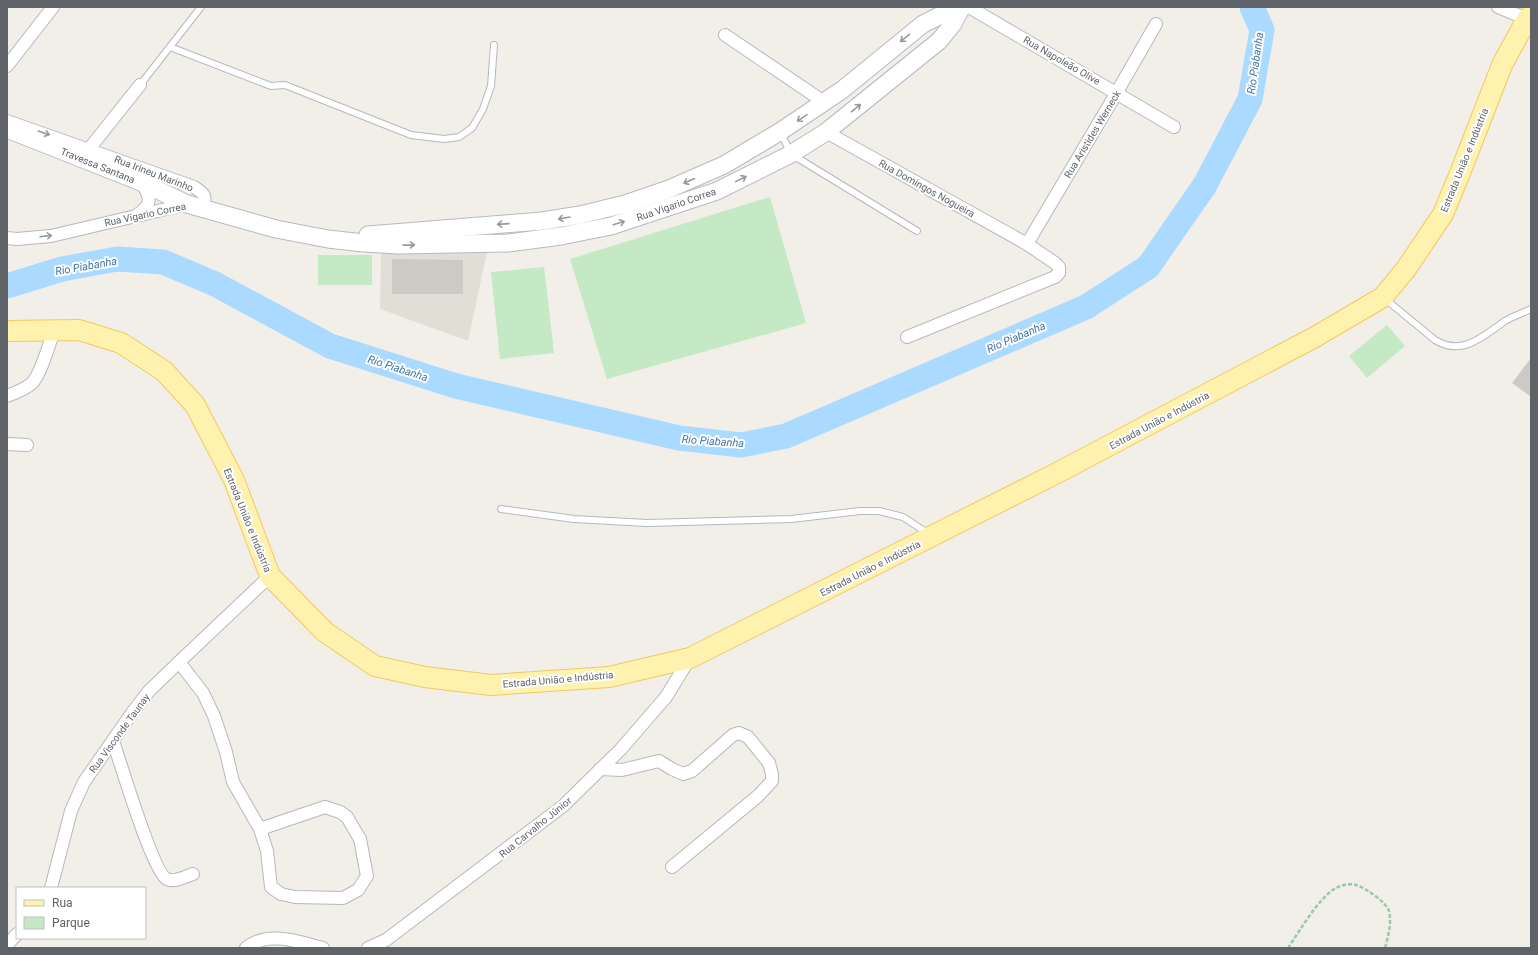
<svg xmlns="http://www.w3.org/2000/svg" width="1538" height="955" font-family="Roboto,sans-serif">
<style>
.education{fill:#e1ded6}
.green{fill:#c5e8c5}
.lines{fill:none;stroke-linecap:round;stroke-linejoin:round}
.river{stroke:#aadaff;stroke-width:25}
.building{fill:#cccac5}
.lane-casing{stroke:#b5b8bc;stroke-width:8}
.street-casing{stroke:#b5b8bc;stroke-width:14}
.secondary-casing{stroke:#b6babf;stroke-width:19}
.primary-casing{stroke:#f2c960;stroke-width:22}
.path{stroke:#9cc7a9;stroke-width:2.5;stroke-dasharray:4 2;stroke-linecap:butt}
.lane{stroke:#fff;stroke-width:6}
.street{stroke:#fff;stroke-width:12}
.secondary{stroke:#fff;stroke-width:17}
.primary{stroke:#fff2af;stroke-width:20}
.oneway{stroke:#979a9d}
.labels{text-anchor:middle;stroke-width:4;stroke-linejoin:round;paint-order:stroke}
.street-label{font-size:10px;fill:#5f6368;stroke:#fff}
.water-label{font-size:11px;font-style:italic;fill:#4174aa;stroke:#fff}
</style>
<rect width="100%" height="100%" fill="#f1efe8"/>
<polygon class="education" points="487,252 468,341 380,309 381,253"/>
<g class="green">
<polygon points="770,197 806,323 607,379 570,259"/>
<rect x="318" y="255" width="54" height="30"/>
<polygon points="544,267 554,353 500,359 491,272"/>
<polygon points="1387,325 1405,346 1367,378 1349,356"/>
</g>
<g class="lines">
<polyline class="river" points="7,286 62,269 117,259 163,262 215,284 330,346 456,386 679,438 741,445 786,436 1086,307 1148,267 1205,185 1250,99 1262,30 1252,7"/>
</g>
<g class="building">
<polygon points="392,259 463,260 463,294 392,294"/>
<polygon points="1531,358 1531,397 1512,383"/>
</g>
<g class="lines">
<g class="lane-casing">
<g id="lane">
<polyline points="170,47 271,86 285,85 411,135 444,139 459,137 472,128 483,109 491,86 494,45"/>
<polyline points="140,85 201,7"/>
<polyline points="781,133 791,154 917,231"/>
<path d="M1384,298L1435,340C1463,357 1483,336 1505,321C1513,316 1523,313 1531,309"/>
<polyline points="501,509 574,519 647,523 791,519 860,511 879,511 903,517 929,534"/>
</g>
</g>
<g class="street-casing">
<g id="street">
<polyline points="969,7 1174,127"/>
<polyline points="1498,7 1527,19"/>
<polyline points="725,35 824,102"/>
<polyline points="7,66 53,7"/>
<path d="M7,121L194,187C205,194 207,196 202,209"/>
<polyline points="826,132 1027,244 1055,263 1059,267 1059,273 1055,277 907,337"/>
<polyline points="89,149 140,85"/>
<path d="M137,215C153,204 151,197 141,182"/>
<polyline points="7,238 17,239 51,236 187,204"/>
<polyline points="1027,244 1117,92 1156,24"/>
<path d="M7,396C15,393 26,389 32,383C41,374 49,344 54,331"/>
<polyline points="7,444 27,445"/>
<polyline points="179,662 203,693 214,716 226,752 233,782 260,829 267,851 271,887 281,894 295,897 343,898 358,890 367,876 360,839 347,817 340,812 325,807 260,829"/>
<path d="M113,741C120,761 153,873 167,879C175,883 186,876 193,874"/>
<polyline points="600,769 622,770 659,761 672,769 683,774 692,771 733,735 739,733 748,737 769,763 772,774 772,781 758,796 672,867"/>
<polyline points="51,888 71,811 84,782 132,713 149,691 179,662 270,576"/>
<polyline points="7,945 17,934"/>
<path d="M246,948C268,930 299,942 323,948"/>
<polyline points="368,948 386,940 563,806 621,749 666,697 690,658"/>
</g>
</g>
<g class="secondary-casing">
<g id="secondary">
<polyline points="7,129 141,182 187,204 276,229 328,239 364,243 399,245 508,243 561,236 611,226 717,191 791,154 826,132 939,41 952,25 962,7"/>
<polyline points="368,235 542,221 580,215 625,204 669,189 724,165 781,131 842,90 923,24 957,7"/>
</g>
</g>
<g class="primary-casing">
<polyline id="primary" points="7,331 79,330 121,343 164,371 195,405 234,480 270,576 325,632 375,666 425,677 491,685 609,677 690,658 1057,473 1315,337 1383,297 1406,269 1443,214 1460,173 1502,65 1527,19 1531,15"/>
</g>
<path class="path" d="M1288,948C1299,932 1319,897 1336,888C1342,885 1349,883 1356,885C1366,888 1386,902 1389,911C1392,923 1388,937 1385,948"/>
<use href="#lane" class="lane"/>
<use href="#street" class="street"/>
<use href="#secondary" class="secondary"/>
<use href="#primary" class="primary"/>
</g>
<defs><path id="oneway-shaft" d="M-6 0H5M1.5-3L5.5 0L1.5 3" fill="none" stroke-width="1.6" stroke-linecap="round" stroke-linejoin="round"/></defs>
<g class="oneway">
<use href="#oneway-shaft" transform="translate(905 38) rotate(141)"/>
<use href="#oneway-shaft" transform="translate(856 108) rotate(-39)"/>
<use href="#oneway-shaft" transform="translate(802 118) rotate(146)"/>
<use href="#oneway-shaft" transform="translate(44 133) rotate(19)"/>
<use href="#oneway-shaft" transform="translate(741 179) rotate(-26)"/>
<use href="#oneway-shaft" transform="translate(689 181) rotate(156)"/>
<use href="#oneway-shaft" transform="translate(564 218) rotate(170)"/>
<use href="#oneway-shaft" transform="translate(619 223) rotate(-17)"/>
<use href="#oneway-shaft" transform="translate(503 224) rotate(176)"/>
<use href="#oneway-shaft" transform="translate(46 236) rotate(-7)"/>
<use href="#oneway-shaft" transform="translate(409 245) rotate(-1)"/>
</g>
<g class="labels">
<g class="street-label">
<text transform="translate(1062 60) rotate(30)" y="4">Rua Napoleão Olive</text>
<text transform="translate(1092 134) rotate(-59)" y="4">Rua Aristides Werneck</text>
<text transform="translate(1464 160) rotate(-68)" y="4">Estrada União e Indústria</text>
<text transform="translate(98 165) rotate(22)" y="4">Travessa Santana</text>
<text transform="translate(154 173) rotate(21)" y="4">Rua Irineu Marinho</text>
<text transform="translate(927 188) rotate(29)" y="4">Rua Domingos Nogueira</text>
<text transform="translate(676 204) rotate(-19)" y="4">Rua Vigario Correa</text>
<text transform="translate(145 214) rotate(-12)" y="4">Rua Vigario Correa</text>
<text transform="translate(1159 420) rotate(-28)" y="4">Estrada União e Indústria</text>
<text transform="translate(248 520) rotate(68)" y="4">Estrada União e Indústria</text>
<text transform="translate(870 568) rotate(-27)" y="4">Estrada União e Indústria</text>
<text transform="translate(558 679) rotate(-5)" y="4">Estrada União e Indústria</text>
<text transform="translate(119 733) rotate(-54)" y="4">Rua Visconde Taunay</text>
<text transform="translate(535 827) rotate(-39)" y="4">Rua Carvalho Júnior</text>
</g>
<g class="water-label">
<text transform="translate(1255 63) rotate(-82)" y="4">Rio Piabanha</text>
<text transform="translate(86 266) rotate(-10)" y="4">Rio Piabanha</text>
<text transform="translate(1016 337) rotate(-23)" y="4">Rio Piabanha</text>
<text transform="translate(398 368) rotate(18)" y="4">Rio Piabanha</text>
<text transform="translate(713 441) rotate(4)" y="4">Rio Piabanha</text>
</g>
</g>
<rect width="1538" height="955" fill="none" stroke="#5f6368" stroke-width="16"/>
<rect x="16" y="887" width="130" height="52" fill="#ffffff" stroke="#bfc1c3"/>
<rect x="24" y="900" width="20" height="6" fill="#fff2af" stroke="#bfc1c3"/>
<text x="52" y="907" font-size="12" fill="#5f6368">Rua</text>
<rect x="24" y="917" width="20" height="12" fill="#c5e8c5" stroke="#bfc1c3"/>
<text x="52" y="927" font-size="12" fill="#5f6368">Parque</text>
</svg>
